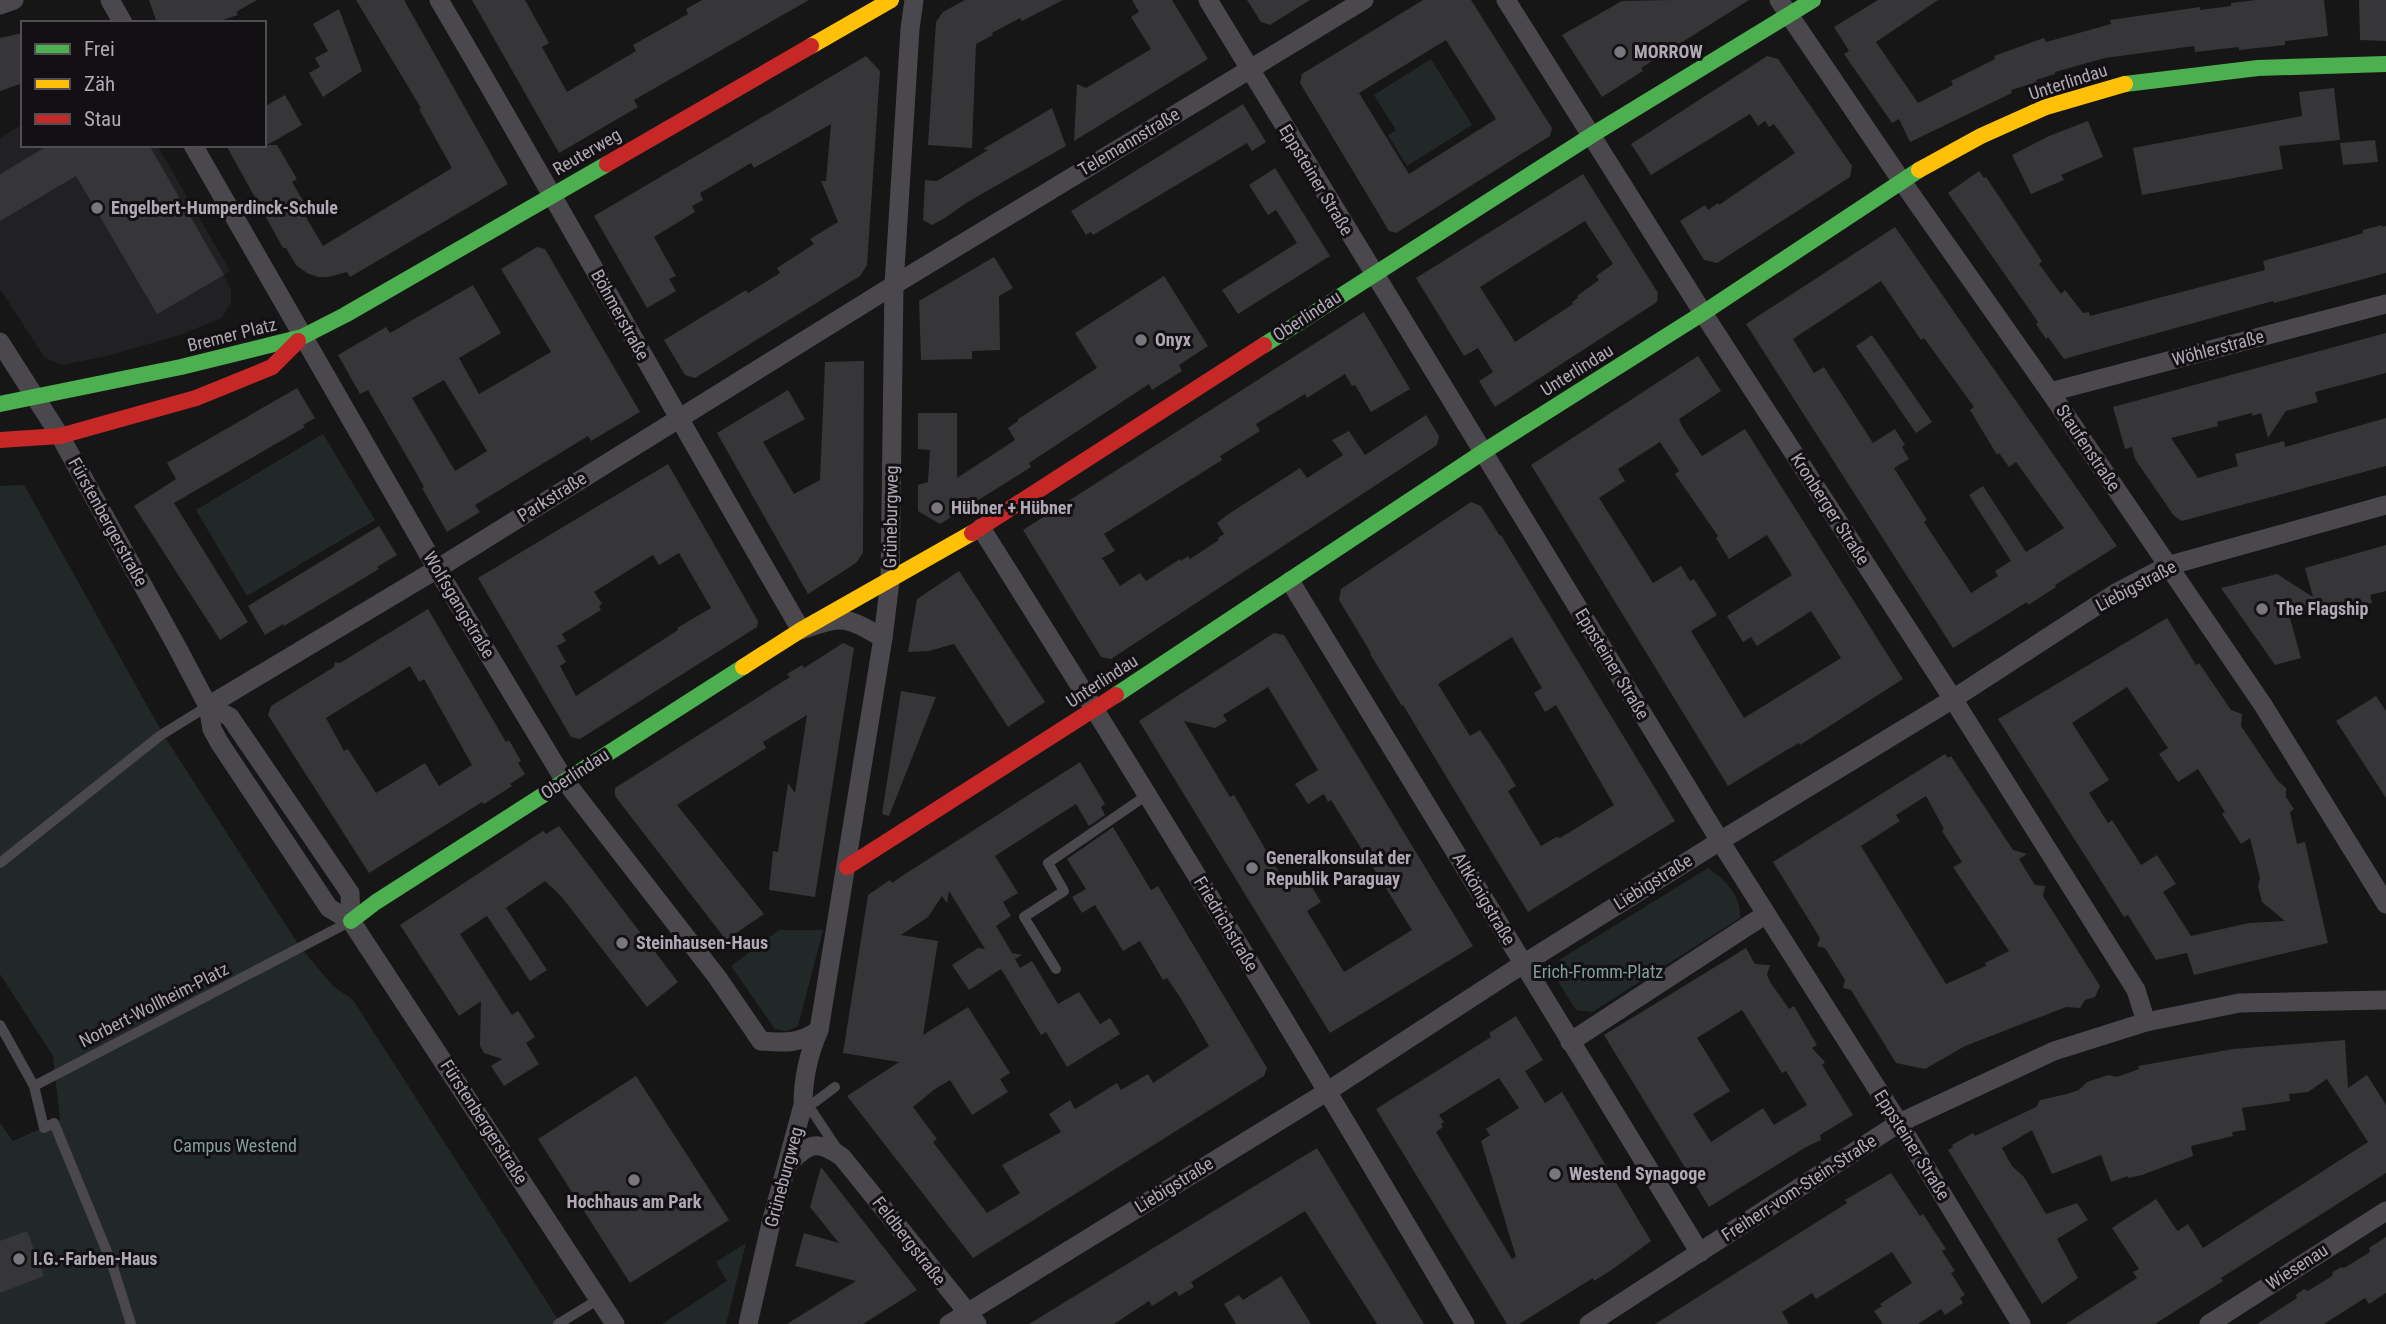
<svg xmlns="http://www.w3.org/2000/svg" width="2386" height="1324" font-family="'Roboto Condensed',sans-serif">
<style>
.built{fill:#212022}
.green{fill:#222828}
.building{fill:#363537;fill-rule:evenodd}
.lines{fill:none;stroke-linecap:round;stroke-linejoin:round}
.lane{stroke:#4a484c;stroke-width:10}
.street{stroke:#4a484c;stroke-width:19}
.fast{stroke:#4caf50;stroke-width:16}
.slow{stroke:#ffc107;stroke-width:16}
.jam{stroke:#c62828;stroke-width:16}
.poi-dot{fill:#7a767d;stroke:#121012;stroke-width:2.5}
.labels{text-anchor:middle;stroke-width:6;stroke-linejoin:round;paint-order:stroke}
.poi-label{font-size:18px;font-weight:bold;fill:#b0a9b5;stroke:#121012;text-anchor:start}
.street-label{font-size:18px;fill:#b0a9b5;stroke:#121012}
.park-label{font-size:18px;fill:#829e9d;stroke:#121012}
</style>
<rect width="100%" height="100%" fill="#161616"/>
<polygon class="built" points="23,124 23,145 157,145 230,271 224,275 231,290 231,302 222,318 180,335 107,356 63,365 45,358 0,289 0,138"/>
<g class="green">
<polygon points="1431,59 1472,125 1407,166 1388,135 1396,130 1374,95"/>
<polygon points="323,434 375,520 247,596 196,510"/>
<polygon points="24,485 163,734 300,947 333,986 353,1000 561,1324 0,1324 0,1123 13,1141 60,1120 53,1056 0,974 0,486"/>
<path d="M1708,868C1726,880 1741,896 1740,918L1592,1012L1576,1010L1554,975L1559,960Z"/>
<polygon points="779,930 823,930 798,1026 787,1031 775,1029 731,966"/>
<polygon points="746,1243 726,1324 662,1324 727,1281 716,1262"/>
</g>
<g class="building">
<polygon points="149,0 257,0 236,12 238,15 213,23 157,23"/>
<polygon points="356,0 404,0 508,184 350,277 347,272 328,277 318,277 307,273 296,265 286,248 283,248 226,145 264,145 264,107 285,95 302,125 267,145 277,145 297,179 292,182 305,204 300,207 323,246 452,168 419,109 421,108"/>
<polygon points="472,0 525,0 549,43 542,47 567,92 636,51 633,45 688,14 686,9 702,0 809,0 634,100 638,107 559,153"/>
<polygon points="965,0 1063,0 1022,21 1020,18 992,33 993,35 976,44 972,148 928,145 936,22 943,12"/>
<polygon points="1132,0 1172,0 1208,59 1074,141 1077,84 1086,88 1151,49 1131,17 1139,12"/>
<polygon points="1247,0 1310,0 1270,25 1261,22"/>
<path d="M1423,0H1471L1552,128L1550,136L1396,233L1389,231L1300,83L1302,74ZM1446,40L1496,119L1409,174L1359,93Z"/>
<polygon points="1672,0 1749,0 1641,68 1643,71 1602,97 1562,35 1622,1"/>
<polygon points="1878,0 1938,0 1876,42 1918,103 1953,85 1951,81 1995,59 1994,56 2044,38 2046,42 2111,24 2110,20 2200,7 2200,10 2231,6 2231,3 2256,0 2324,0 2328,36 2285,41 2285,45 2239,50 2239,47 2195,52 2194,46 2105,58 2055,72 2055,74 2036,80 2037,82 2011,90 2012,93 1910,142 1899,119 1892,123 1844,54 1849,51 1834,27"/>
<polygon points="2359,0 2386,0 2386,41 2360,40"/>
<polygon points="339,9 362,71 323,97 309,73 320,67 315,58 328,51 313,24"/>
<polygon points="23,33 23,83 0,91 0,38"/>
<polygon points="866,56 880,71 867,265 860,276 695,378 685,375 664,340 746,290 748,293 780,273 777,268 814,244 810,239 838,222 821,181 826,181 831,124 754,168 751,163 700,193 703,200 692,206 695,212 654,237 676,276 669,279 676,291 647,308 594,216"/>
<polygon points="1767,56 1778,59 1852,166 1850,177 1717,263 1704,260 1680,221 1705,205 1708,210 1718,203 1719,205 1795,153 1774,124 1769,127 1765,121 1758,126 1750,114 1651,175 1631,144"/>
<polygon points="2334,88 2340,140 2279,146 2283,169 2142,195 2133,148 2302,116 2299,92"/>
<polygon points="1243,104 1266,142 1252,151 1247,143 1093,235 1091,232 1086,235 1071,211"/>
<polygon points="1052,108 1066,146 966,203 945,218 932,225 923,220 925,180 937,181 988,150 983,149"/>
<polygon points="2088,121 2103,157 2061,175 2064,180 2031,194 2012,155 2049,136"/>
<polygon points="2375,140 2378,162 2343,165 2340,143"/>
<polygon points="49,145 149,145 224,275 157,314 76,176 0,221 0,174"/>
<polygon points="1275,168 1330,256 1238,314 1222,290 1297,243 1276,210 1268,215 1249,185"/>
<polygon points="1979,171 1984,178 1986,177 2042,261 2039,264 2061,294 2065,290 2083,313 2089,312 2090,316 2265,270 2263,261 2350,237 2363,233 2363,230 2382,225 2382,227 2386,226 2386,273 2274,303 2273,301 2064,359 2048,337 2046,339 2036,324 2038,322 1948,193"/>
<path d="M1583,174L1658,293L1657,302L1495,407L1479,381L1493,372L1478,348L1464,356L1416,278ZM1585,221L1613,264L1596,276L1599,280L1577,296L1578,298L1572,302L1573,304L1515,342L1480,287Z"/>
<path d="M1895,227L2117,546L2055,585L2056,587L2028,605L2027,602L1953,648L1746,324ZM1881,281L1921,340L1924,338L1974,407L1970,410L1997,455L1999,453L2009,467L2016,462L2064,528L2026,552L1983,486L1969,495L2011,561L1995,571L1998,576L1971,593L1924,522L1927,520L1894,468L1909,459L1902,447L1905,445L1895,429L1873,443L1824,367L1814,373L1793,339Z"/>
<path d="M537,247L545,249L640,412L591,441L588,436L475,505L480,512L447,532L422,488L424,487L414,469L368,390L360,394L338,355L386,327L390,333L473,285L501,333L459,358L479,394L551,352L501,269ZM444,380L487,451L455,471L412,398Z"/>
<polygon points="994,257 1013,288 999,296 1000,350 972,351 972,359 921,360 919,301"/>
<polygon points="1164,276 1208,346 1179,365 1182,371 1152,390 1149,384 1029,463 1031,467 940,524 918,511 918,485 928,482 930,450 918,449 918,413 957,413 957,478 1015,440 1008,428 1018,421 1018,419 1097,368 1075,333"/>
<polygon points="1364,312 1410,389 1371,412 1355,385 1352,386 1345,374 1307,398 1305,394 1256,424 1260,431 1220,456 1222,460 1104,534 1115,551 1102,558 1120,586 1140,573 1146,581 1180,559 1181,561 1188,556 1190,559 1219,540 1218,538 1224,534 1217,523 1227,515 1300,468 1307,478 1343,455 1332,440 1349,431 1365,455 1426,415 1439,436 1437,445 1111,659 1101,657 1023,530"/>
<polygon points="2386,333 2386,373 2315,392 2318,402 2286,411 2268,438 2261,413 2252,416 2252,413 2217,422 2218,426 2171,438 2198,478 2238,466 2235,454 2284,441 2285,447 2386,418 2386,466 2182,521 2174,516 2135,459 2132,447 2125,449 2113,407"/>
<polygon points="1872,335 1932,422 1916,433 1856,346"/>
<path d="M1698,356L1721,391L1679,419L1683,428L1702,456L1745,429L1903,679L1800,745L1799,743L1785,751L1728,786L1531,465ZM1660,442L1679,471L1675,474L1718,536L1716,538L1729,559L1767,535L1792,575L1727,616L1743,642L1751,637L1757,646L1811,611L1841,658L1744,718L1691,631L1717,615L1694,579L1690,581L1681,566L1653,583L1599,498L1625,481L1618,469Z"/>
<polygon points="864,361 863,553 856,563 808,594 717,433 788,390 805,419 763,442 794,494 820,480 825,362"/>
<polygon points="297,388 315,418 303,425 305,427 174,503 248,622 220,640 134,506 176,479 167,463"/>
<path d="M668,464L758,621L757,627L580,739L571,737L478,578ZM679,553L711,608L677,628L678,630L576,696L560,666L566,662L557,646L566,641L562,634L601,610L599,606L602,604L594,592L653,555L659,565Z"/>
<path d="M1471,502L1481,506L1500,536L1501,535L1675,821L1528,912L1403,705L1402,706L1370,654L1371,653L1339,600L1341,589ZM1512,637L1542,688L1534,693L1545,712L1556,705L1614,805L1560,838L1556,837L1541,846L1508,791L1516,786L1502,763L1480,730L1470,736L1438,684Z"/>
<polygon points="379,526 397,555 377,567 379,569 284,626 283,624 265,635 248,606"/>
<polygon points="2386,545 2386,591 2370,595 2372,603 2343,612 2341,603 2290,618 2301,658 2275,665 2221,588 2277,574 2313,597 2305,568"/>
<polygon points="959,571 1045,702 1008,727 954,644 929,651 908,652 917,599"/>
<path d="M428,609L506,742L509,740L521,761L518,763L525,774L510,784L512,786L484,804L482,802L369,873L268,715L271,706L334,667L335,662L340,663ZM410,666L419,682L424,679L472,765L439,786L425,763L376,793L348,749L344,751L326,718Z"/>
<path d="M2167,618L2196,665L2199,663L2231,710L2242,714L2241,726L2278,781L2286,788V797L2294,809L2290,812L2297,844L2305,842L2328,943L2194,975L2187,953L2156,960L2128,915L2124,917L1998,719ZM2127,687L2168,748L2159,754L2178,782L2198,769L2225,812L2222,814L2241,844L2250,838L2260,878L2258,886L2262,902L2285,921L2249,923L2191,936L2163,892L2176,884L2157,855L2141,865L2112,820L2108,823L2089,793L2109,780L2072,723Z"/>
<path d="M1274,633L1284,635L1473,946L1330,1033L1139,721ZM1268,687L1318,770L1295,784L1308,804L1324,794L1328,802L1331,800L1412,930L1344,972L1307,911L1321,902L1303,872L1288,881L1284,874L1281,876L1234,795L1230,797L1184,721L1215,728L1227,721L1223,715Z"/>
<polygon points="843,643 854,648 815,897 769,890 773,851 778,852 788,783 795,793 807,715 763,742 766,748 677,805 764,914 726,940 615,796 615,788 790,677 787,674 802,665 804,668"/>
<polygon points="901,691 936,697 889,816 882,814"/>
<polygon points="2376,696 2386,711 2386,798 2336,721"/>
<path d="M1945,754L1948,758L1951,756L2013,850L2027,854L2019,859L2035,885L2045,886L2043,896L2100,986L2095,997L2085,1000L2080,1008L2066,1007L1991,1036L1965,1046L1925,1069L1896,1063L1851,990L1843,988L1845,980L1825,948L1817,946L1820,938L1773,862ZM1926,796L1944,829L1942,831L1962,862L1953,867L2009,951L1985,963L1986,966L1946,984L1861,846L1900,821L1896,815Z"/>
<polygon points="1080,762 1105,804 1101,807 1105,815 1089,826 1076,804 995,856 1018,893 1003,902 1011,916 996,926 1012,953 1022,955 1015,959 1020,968 1032,961 1058,1004 1079,992 1100,1024 1110,1018 1120,1034 1067,1067 1046,1032 1041,1035 1001,969 969,990 952,965 978,948 985,949 949,891 947,903 942,896 928,917 901,935 938,941 923,1035 968,1007 1010,1073 1000,1079 1008,1092 972,1115 950,1080 935,1089 913,1107 937,1139 933,1142 987,1213 1020,1193 1002,1165 1061,1132 1049,1114 1070,1100 1075,1109 1117,1083 1121,1090 1148,1074 1153,1083 1209,1046 1180,997 1167,978 1163,980 1140,941 1123,951 1095,905 1082,913 1072,897 1086,889 1067,859 1113,827 1151,890 1158,886 1267,1068 1264,1076 973,1258 847,1096 899,1062 843,1053 868,895 890,880 892,883 902,876"/>
<polygon points="559,826 678,982 647,1007 561,896 545,881 506,908 547,970 530,981 487,916 460,934 512,1015 518,1011 535,1037 526,1043 539,1064 504,1086 491,1066 502,1059 484,1053 480,1046 481,1001 459,1016 400,925 543,831 546,834"/>
<path d="M1746,948L1755,964L1770,965L1767,975L1770,982L1789,1009L1794,1006L1817,1045L1812,1048L1825,1062L1822,1065L1853,1115L1820,1135L1821,1140L1806,1147L1709,1207L1604,1035ZM1742,1010L1782,1073L1786,1071L1807,1105L1774,1125L1763,1108L1711,1142L1693,1114L1730,1091L1697,1038Z"/>
<path d="M1516,1016L1543,1060L1525,1071L1545,1103L1562,1092L1651,1241L1613,1269L1594,1281L1593,1278L1519,1324H1507L1376,1109L1491,1037L1489,1033ZM1499,1078L1519,1108L1486,1129L1490,1135L1481,1141L1516,1257L1512,1259L1436,1132L1443,1127L1441,1124L1444,1122L1439,1115Z"/>
<polygon points="2345,1040 2348,1088 2367,1075 2386,1105 2386,1173 2221,1278 2223,1281 2155,1324 2066,1324 2137,1278 2133,1272 2139,1269 2112,1228 2156,1199 2176,1229 2178,1231 2188,1224 2203,1248 2368,1142 2327,1079 2308,1092 2289,1094 2290,1101 2242,1108 2246,1130 2232,1132 2233,1136 2191,1146 2193,1156 2142,1175 2128,1178 2128,1176 2111,1182 2101,1155 2052,1174 2032,1130 2002,1148 2012,1166 2024,1177 2046,1214 2077,1203 2088,1220 2057,1239 2078,1278 2042,1304 1948,1150 1953,1147 1952,1145 1973,1133 1975,1136 2036,1107 2040,1100 2067,1094 2079,1090 2087,1082 2108,1075 2117,1077 2139,1069 2138,1066 2233,1049"/>
<polygon points="636,1076 729,1220 630,1283 538,1139"/>
<polygon points="1317,1148 1424,1324 1377,1324 1305,1211 1191,1282 1194,1287 1179,1296 1176,1291 1152,1306 1149,1301 1114,1324 1029,1324"/>
<polygon points="821,1167 917,1290 863,1324 787,1324 856,1281 795,1266 804,1233 839,1243 810,1207"/>
<polygon points="1891,1173 1920,1216 1923,1214 1946,1249 1942,1251 1955,1271 1951,1273 1965,1295 1960,1298 1963,1303 1945,1315 1941,1309 1918,1324 1883,1324 1874,1311 1882,1306 1880,1304 1912,1283 1892,1252 1816,1299 1812,1293 1782,1312 1789,1324 1655,1324 1847,1203 1845,1200"/>
<polygon points="27,1231 44,1276 0,1293 0,1241"/>
<polygon points="2386,1237 2386,1293 2369,1304 2365,1298 2324,1324 2257,1324 2297,1298 2296,1295 2304,1289 2308,1291 2332,1276 2333,1272 2341,1267 2344,1268 2370,1252 2369,1248"/>
<polygon points="1281,1276 1311,1324 1236,1324 1224,1304 1239,1295 1243,1300"/>
</g>
<g class="lines">
<g class="lane">
<polyline points="0,863 161,735 208,706"/>
<polyline points="1056,969 1024,917 1064,891 1048,863 1147,795"/>
<polyline points="0,1025 34,1086 351,921"/>
<polyline points="34,1086 44,1128 54,1123 112,1264 131,1324"/>
<polyline points="803,1105 812,1111 838,1150"/>
<polyline points="803,1105 815,1102 835,1087"/>
<polyline points="558,1324 599,1299"/>
</g>
<g class="street">
<polyline points="110,0 123,23"/>
<path d="M439,0C562,209 679,421 801,630C844,616 843,615 883,638"/>
<polyline points="1208,0 1720,841 1899,1123 2021,1324"/>
<polyline points="1506,0 1703,313 1953,699 2136,990 2146,1022"/>
<polyline points="1779,0 1901,180 2050,392 2263,705 2386,904"/>
<polyline points="0,5 14,0"/>
<path d="M193,145L437,569L565,781L717,977L761,1041C784,1043 800,1044 819,1030"/>
<polyline points="0,342 60,436 177,647 208,706 212,729 219,742 329,908 351,921 615,1324"/>
<polyline points="2050,392 2386,304"/>
<path d="M981,528C1147,791 1308,1056 1465,1324"/>
<polyline points="1290,581 1700,1253"/>
<polyline points="208,706 437,569 894,285 1364,0"/>
<polyline points="208,706 230,717 350,893 351,921"/>
<polyline points="1570,1042 1766,914"/>
<path d="M787,1165C809,1143 817,1139 842,1157L977,1324"/>
<path d="M748,1324L771,1223L803,1105C803,1080 809,1053 819,1030L883,638L890,581L894,285L910,29L914,0"/>
<polyline points="949,1324 1328,1091 1523,964 1720,841 1953,699 2116,593 2167,566 2386,505"/>
<polyline points="1589,1324 1899,1123 2054,1051 2146,1022 2239,1003 2386,1000"/>
<polyline points="2209,1324 2386,1211"/>
</g>
<g class="fast">
<polyline points="2125,84 2258,68 2386,64"/>
<polyline points="1264,345 1592,135 1813,0"/>
<polyline points="0,404 181,367 302,337 345,315 607,164"/>
<polyline points="1116,695 1483,452 1703,313 1919,170"/>
<polyline points="351,921 376,902 743,667"/>
</g>
<g class="slow">
<polyline points="811,46 891,0"/>
<polyline points="1919,170 1981,136 2046,107 2125,84"/>
<polyline points="743,667 801,630 972,533"/>
</g>
<g class="jam">
<polyline points="607,164 811,46"/>
<polyline points="0,440 60,436 196,398 272,367 298,341"/>
<polyline points="972,533 1264,345"/>
<polyline points="847,867 1116,695"/>
</g>
</g>
<g class="poi-dot">
<circle cx="1620" cy="52" r="7"/>
<circle cx="97" cy="208" r="7"/>
<circle cx="1141" cy="340" r="7"/>
<circle cx="937" cy="508" r="7"/>
<circle cx="2262" cy="609" r="7"/>
<circle cx="1252" cy="868" r="7"/>
<circle cx="622" cy="943" r="7"/>
<circle cx="1555" cy="1174" r="7"/>
<circle cx="634" cy="1180" r="7"/>
<circle cx="19" cy="1259" r="7"/>
</g>
<g class="labels">
<g class="poi-label">
<text x="1634" y="58">MORROW</text>
<text x="111" y="214">Engelbert-Humperdinck-Schule</text>
<text x="1155" y="346">Onyx</text>
<text x="951" y="514">Hübner + Hübner</text>
<text x="2276" y="615">The Flagship</text>
<text x="1266" y="864">Generalkonsulat der<tspan x="1266" dy="21">Republik Paraguay</tspan></text>
<text x="636" y="949">Steinhausen-Haus</text>
<text x="1569" y="1180">Westend Synagoge</text>
<text x="634" y="1208" text-anchor="middle">Hochhaus am Park</text>
<text x="33" y="1265">I.G.-Farben-Haus</text>
</g>
<g class="street-label">
<text transform="translate(2068 82) rotate(-18)" y="6">Unterlindau</text>
<text transform="translate(1129 142) rotate(-31)" y="6">Telemannstraße</text>
<text transform="translate(587 152) rotate(-30)" y="6">Reuterweg</text>
<text transform="translate(1316 180) rotate(59)" y="6">Eppsteiner Straße</text>
<text transform="translate(620 315) rotate(61)" y="6">Böhmerstraße</text>
<text transform="translate(1307 316) rotate(-33)" y="6">Oberlindau</text>
<text transform="translate(232 335) rotate(-14)" y="6">Bremer Platz</text>
<text transform="translate(2218 348) rotate(-15)" y="6">Wöhlerstraße</text>
<text transform="translate(1577 370) rotate(-32)" y="6">Unterlindau</text>
<text transform="translate(2088 448) rotate(56)" y="6">Staufenstraße</text>
<text transform="translate(552 497) rotate(-32)" y="6">Parkstraße</text>
<text transform="translate(1830 509) rotate(57)" y="6">Kronberger Straße</text>
<text transform="translate(891 517) rotate(-89)" y="6">Grüneburgweg</text>
<text transform="translate(108 522) rotate(61)" y="6">Fürstenbergerstraße</text>
<text transform="translate(2136 586) rotate(-28)" y="6">Liebigstraße</text>
<text transform="translate(459 605) rotate(59)" y="6">Wolfsgangstraße</text>
<text transform="translate(1612 664) rotate(59)" y="6">Eppsteiner Straße</text>
<text transform="translate(1102 681) rotate(-33)" y="6">Unterlindau</text>
<text transform="translate(575 774) rotate(-33)" y="6">Oberlindau</text>
<text transform="translate(1653 882) rotate(-32)" y="6">Liebigstraße</text>
<text transform="translate(1484 899) rotate(59)" y="6">Altkönigstraße</text>
<text transform="translate(1226 924) rotate(59)" y="6">Friedrichstraße</text>
<text transform="translate(154 1005) rotate(-27)" y="6">Norbert-Wollheim-Platz</text>
<text transform="translate(484 1122) rotate(57)" y="6">Fürstenbergerstraße</text>
<text transform="translate(1912 1145) rotate(58)" y="6">Eppsteiner Straße</text>
<text transform="translate(784 1177) rotate(-75)" y="6">Grüneburgweg</text>
<text transform="translate(1174 1185) rotate(-32)" y="6">Liebigstraße</text>
<text transform="translate(1799 1188) rotate(-33)" y="6">Freiherr-vom-Stein-Straße</text>
<text transform="translate(909 1241) rotate(52)" y="6">Feldbergstraße</text>
<text transform="translate(2297 1267) rotate(-33)" y="6">Wiesenau</text>
</g>
<g class="park-label">
<text x="1598" y="978">Erich-Fromm-Platz</text>
<text x="235" y="1152">Campus Westend</text>
</g>
</g>
<rect x="21" y="21" width="245" height="126" fill="#121012" stroke="#514d53" stroke-width="2"/>
<rect x="35" y="44" width="35" height="10" fill="#4caf50" stroke="#514d53" stroke-width="2"/>
<text x="84" y="56" font-size="21" fill="#b0a9b5">Frei</text>
<rect x="35" y="79" width="35" height="10" fill="#ffc107" stroke="#514d53" stroke-width="2"/>
<text x="84" y="91" font-size="21" fill="#b0a9b5">Zäh</text>
<rect x="35" y="114" width="35" height="10" fill="#c62828" stroke="#514d53" stroke-width="2"/>
<text x="84" y="126" font-size="21" fill="#b0a9b5">Stau</text>
</svg>
